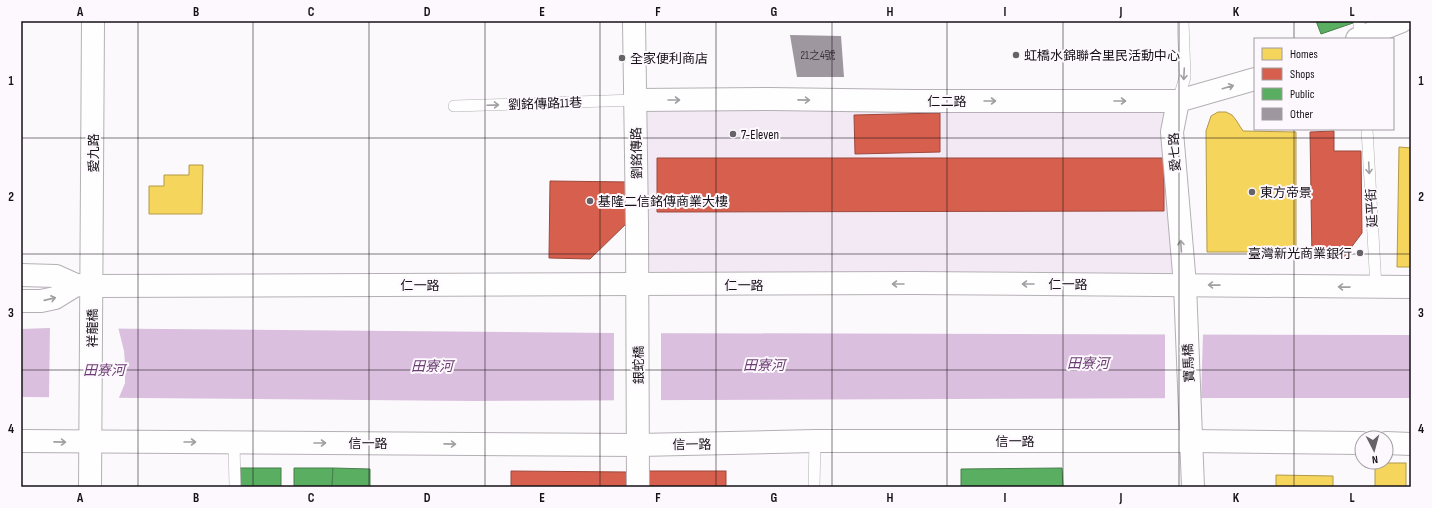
<svg xmlns="http://www.w3.org/2000/svg" width="1432" height="508" font-family="'Sofia Sans Condensed','Noto Sans TC',sans-serif">
<style>
.built{fill:#f2e9f4}
.water{fill:#dac0de}
.pier{fill:#fcf9fd}
.homes{fill:#f6d55c;stroke:#b29a47}
.shops{fill:#d6604d;stroke:#9c483c}
.public{fill:#5aae61;stroke:#457f4a}
.building{fill:#9e979f}
.lines{fill:none;stroke-linecap:round;stroke-linejoin:round}
.lane-casing{stroke:#b4b0b5;stroke-width:12}
.street-casing{stroke:#b4b0b5;stroke-width:24}
.secondary-casing{stroke:#b4b0b5;stroke-width:24}
.lane{stroke:#fffeff;stroke-width:11}
.street{stroke:#fffeff;stroke-width:22}
.secondary{stroke:#fffeff;stroke-width:22}
.oneway{stroke:#a19fa2}
.grid{fill:none;stroke:#151116;stroke-width:1;stroke-opacity:0.55}
.poi-dot{fill:#666267;stroke:#fdf8fe;stroke-width:1.5}
.labels{text-anchor:middle;stroke-width:4;stroke-linejoin:round;paint-order:stroke}
.number-label{font-size:11px;fill:#373238}
.poi-label{font-size:13px;fill:#151116;stroke:#fdf8fe;text-anchor:start}
.street-label{font-size:13px;fill:#151116;stroke:#fdf8fe}
.water-label{font-size:14px;font-style:italic;fill:#6c3d72;stroke:#fdf8fe}
.neatline{fill:none;stroke:#151116;stroke-width:1.5}
.grid-label{font-size:13px;text-anchor:middle;font-weight:bold;fill:#151116}
</style>
<rect width="100%" height="100%" fill="#fcf9fd"/>
<polygon class="built" points="635,100 1178,101 1196,282 638,285"/>
<polygon class="water" points="48,328 613,333 1411,335 1411,398 1225,398 473,401 21,397 21,329"/>
<g class="pier">
<polygon points="50,326 118,327 124,351 125,364 125,383 118,400 49,399"/>
<rect x="614" y="331" width="47" height="72"/>
<polygon points="1165,331 1203,332 1201,400 1165,400"/>
</g>
<g class="homes">
<polygon points="1218,112 1226,112 1232,115 1236,120 1243,131 1296,132 1296,252 1207,252 1206,131 1211,116"/>
<polygon points="1399,147 1411,148 1411,267 1397,267"/>
<polygon points="189,165 203,165 202,214 149,214 149,186 164,186 164,175 189,175"/>
<rect x="1375" y="463" width="31" height="24"/>
<polygon points="1276,475 1333,476 1333,487 1276,487"/>
</g>
<g class="shops">
<polygon points="940,113 940,152 855,154 854,115"/>
<polygon points="1334,131 1334,151 1361,151 1362,233 1344,257 1312,258 1310,132"/>
<polygon points="657,158 1164,158 1164,211 657,212"/>
<polygon points="550,181 630,182 630,220 590,259 549,258"/>
<polygon points="511,471 627,472 627,487 511,487"/>
<rect x="648" y="471" width="78" height="16"/>
</g>
<g class="public">
<polygon points="1316,21 1353,21 1353,23 1321,34"/>
<rect x="240" y="468" width="41" height="19"/>
<polygon points="294,468 333,468 332,487 294,487"/>
<polygon points="333,468 370,469 370,487 332,487"/>
<polygon points="1062,468 1063,487 961,487 961,469"/>
</g>
<polygon class="building" points="790,35 841,36 844,77 797,77"/>
<g class="lines">
<g class="lane-casing">
<g id="lane">
<polyline points="1359,21 1360,39"/>
<polyline points="1178,101 1185,77 1183,21"/>
<polyline points="454,106 635,100"/>
<polyline points="1367,129 1376,287"/>
<polyline points="234,443 235,487"/>
<polyline points="814,487 815,441"/>
</g>
</g>
<g class="street-casing">
<g id="street">
<polyline points="634,21 637,224 638,487"/>
<polyline points="1357,39 1402,21"/>
<polyline points="635,100 770,99 913,101 1178,101 1255,79"/>
<polyline points="1178,101 1172,132 1185,285 1193,487"/>
<polyline points="90,487 93,21"/>
</g>
</g>
<g class="secondary-casing">
<g id="secondary">
<polyline points="21,275 56,276 76,285 92,286 913,283 1411,287"/>
<polyline points="21,301 41,301 55,298 76,285"/>
<polyline points="21,441 639,445 815,441 1192,441 1362,443"/>
<polyline points="1386,443 1411,444"/>
</g>
</g>
<use href="#lane" class="lane"/>
<use href="#street" class="street"/>
<use href="#secondary" class="secondary"/>
</g>
<defs><path id="oneway-shaft" d="M-6 0H5M1.5-3L5.5 0L1.5 3" fill="none" stroke-width="1.6" stroke-linecap="round" stroke-linejoin="round"/></defs>
<g class="oneway">
<use href="#oneway-shaft" transform="translate(1184 74) rotate(93)"/>
<use href="#oneway-shaft" transform="translate(1228 87) rotate(-16)"/>
<use href="#oneway-shaft" transform="translate(674 100)"/>
<use href="#oneway-shaft" transform="translate(804 100) rotate(1)"/>
<use href="#oneway-shaft" transform="translate(990 101)"/>
<use href="#oneway-shaft" transform="translate(1120 101)"/>
<use href="#oneway-shaft" transform="translate(493 105) rotate(-2)"/>
<use href="#oneway-shaft" transform="translate(1369 168) rotate(87)"/>
<use href="#oneway-shaft" transform="translate(1181 246) rotate(-94)"/>
<use href="#oneway-shaft" transform="translate(898 284) rotate(180)"/>
<use href="#oneway-shaft" transform="translate(1028 284) rotate(-180)"/>
<use href="#oneway-shaft" transform="translate(1214 285) rotate(-179)"/>
<use href="#oneway-shaft" transform="translate(1344 287) rotate(-179)"/>
<use href="#oneway-shaft" transform="translate(50 299) rotate(-13)"/>
<use href="#oneway-shaft" transform="translate(60 442) rotate(1)"/>
<use href="#oneway-shaft" transform="translate(190 442)"/>
<use href="#oneway-shaft" transform="translate(320 443)"/>
<use href="#oneway-shaft" transform="translate(450 444) rotate(1)"/>
</g>
<path class="grid" d="M138,21V487M253,21V487M369,21V487M485,21V487M600,21V487M716,21V487M832,21V487M947,21V487M1063,21V487M1179,21V487M1294,21V39M1294,129V487M21,138H1411M21,254H1411M21,370H1411"/>
<g class="poi-dot">
<circle cx="1016" cy="55" r="4"/>
<circle cx="622" cy="58" r="4"/>
<circle cx="733" cy="134" r="4"/>
<circle cx="1252" cy="192" r="4"/>
<circle cx="590" cy="201" r="4"/>
<circle cx="1360" cy="253" r="4"/>
</g>
<g class="labels">
<g class="number-label">
<text x="818" y="59">21之4號</text>
</g>
<g class="poi-label">
<text x="1024" y="60">虹橋水錦聯合里民活動中心</text>
<text x="630" y="63">全家便利商店</text>
<text x="741" y="139">7-Eleven</text>
<text x="1260" y="197">東方帝景</text>
<text x="598" y="206">基隆二信銘傳商業大樓</text>
<text x="1352" y="258" text-anchor="end">臺灣新光商業銀行</text>
</g>
<g class="street-label">
<text x="947" y="106">仁二路</text>
<text transform="translate(545 103) rotate(-2)" y="5">劉銘傳路11巷</text>
<text transform="translate(1174 152) rotate(-93)" y="5">愛七路</text>
<text transform="translate(93 153) rotate(-90)" y="5">愛九路</text>
<text transform="translate(636 153) rotate(-91)" y="5">劉銘傳路</text>
<text transform="translate(1371 208) rotate(-93)" y="5">延平街</text>
<text x="1068" y="289">仁一路</text>
<text x="420" y="290">仁一路</text>
<text x="744" y="290">仁一路</text>
<text transform="translate(92 328) rotate(-90)" y="5">祥龍橋</text>
<text transform="translate(1188 363) rotate(-93)" y="5">寶馬橋</text>
<text transform="translate(638 365) rotate(-90)" y="5">銀蛇橋</text>
<text x="1015" y="446">信一路</text>
<text x="368" y="448">信一路</text>
<text transform="translate(692 444) rotate(-1)" y="5">信一路</text>
</g>
<g class="water-label">
<text x="1088" y="368">田寮河</text>
<text x="764" y="370">田寮河</text>
<text x="432" y="371">田寮河</text>
<text x="104" y="375">田寮河</text>
</g>
</g>
<rect width="1432" height="508" fill="none" stroke="#fdf8fe" stroke-width="44"/>
<rect x="1254" y="38" width="140" height="92" fill="#fdf8fe" stroke="#a09ca1"/>
<rect x="1262" y="48" width="20" height="12" fill="#f6d55c" stroke="#a09ca1"/>
<text x="1290" y="58" font-size="12" fill="#151116">Homes</text>
<rect x="1262" y="68" width="20" height="12" fill="#d6604d" stroke="#a09ca1"/>
<text x="1290" y="78" font-size="12" fill="#151116">Shops</text>
<rect x="1262" y="88" width="20" height="12" fill="#5aae61" stroke="#a09ca1"/>
<text x="1290" y="98" font-size="12" fill="#151116">Public</text>
<rect x="1262" y="108" width="20" height="12" fill="#9e979f" stroke="#a09ca1"/>
<text x="1290" y="118" font-size="12" fill="#151116">Other</text>
<g transform="translate(1374 450) rotate(174)"><circle r="19" fill="#fdf8fe" stroke="#a09ca1"/>
<path d="M0-3L7 15L0 10L-7 15Z" fill="#666267"/>
<text y="-6" font-size="11" font-weight="bold" text-anchor="middle" fill="#151116">N</text>
</g>
<rect x="22" y="22" width="1388" height="464" class="neatline"/>
<g class="grid-label">
<text x="80" y="16">A</text>
<text x="196" y="16">B</text>
<text x="311" y="16">C</text>
<text x="427" y="16">D</text>
<text x="542" y="16">E</text>
<text x="658" y="16">F</text>
<text x="774" y="16">G</text>
<text x="890" y="16">H</text>
<text x="1005" y="16">I</text>
<text x="1121" y="16">J</text>
<text x="1236" y="16">K</text>
<text x="1352" y="16">L</text>
<text x="11" y="85">1</text>
<text x="1421" y="85">1</text>
<text x="11" y="201">2</text>
<text x="1421" y="201">2</text>
<text x="11" y="317">3</text>
<text x="1421" y="317">3</text>
<text x="11" y="433">4</text>
<text x="1421" y="433">4</text>
<text x="80" y="502">A</text>
<text x="196" y="502">B</text>
<text x="311" y="502">C</text>
<text x="427" y="502">D</text>
<text x="542" y="502">E</text>
<text x="658" y="502">F</text>
<text x="774" y="502">G</text>
<text x="890" y="502">H</text>
<text x="1005" y="502">I</text>
<text x="1121" y="502">J</text>
<text x="1236" y="502">K</text>
<text x="1352" y="502">L</text>
</g>
</svg>
